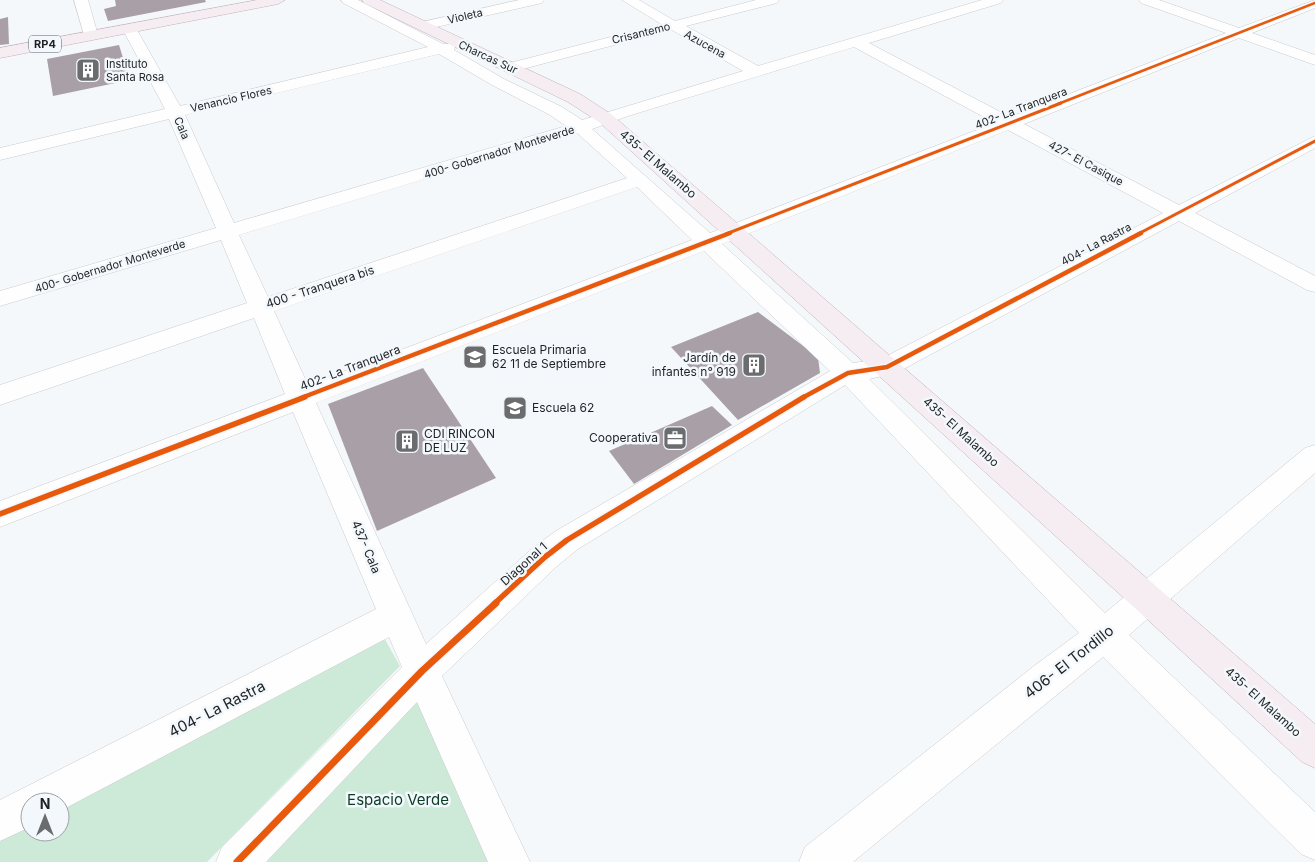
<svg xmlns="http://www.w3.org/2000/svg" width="1315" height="862" font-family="Inter,sans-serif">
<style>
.green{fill:#cdead9}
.building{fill:#a9a0a7}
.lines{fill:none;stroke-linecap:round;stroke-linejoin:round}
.minor-casing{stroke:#c8cbcd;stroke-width:1}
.major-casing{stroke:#c1b2ba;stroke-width:1}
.minor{fill:#fefefe;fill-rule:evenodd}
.major{fill:#f5edf1;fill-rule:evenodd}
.cycleway-far4-casing{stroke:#f3f8fd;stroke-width:4.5}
.cycleway-far3-casing{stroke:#f3f8fd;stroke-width:5}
.cycleway-far2-casing{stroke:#f3f8fd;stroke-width:7}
.cycleway-far1-casing{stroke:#f3f8fd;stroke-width:9}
.cycleway-casing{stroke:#f3f8fd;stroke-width:10}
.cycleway-far4{stroke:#e8590c;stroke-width:2.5}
.cycleway-far3{stroke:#e8590c;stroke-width:3}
.cycleway-far2{stroke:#e8590c;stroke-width:4.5}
.cycleway-far1{stroke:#e8590c;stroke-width:5.5}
.cycleway{stroke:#e8590c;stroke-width:7}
.labels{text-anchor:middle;stroke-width:5;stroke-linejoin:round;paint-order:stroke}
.far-street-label{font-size:11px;fill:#1f2122;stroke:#f3f8fd}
.shield{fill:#f3f8fd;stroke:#5f6264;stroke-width:1}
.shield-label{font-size:11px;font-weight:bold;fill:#1f2122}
.far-poi-label{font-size:11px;fill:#1f2122;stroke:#f3f8fd;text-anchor:start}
.street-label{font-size:12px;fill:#1f2122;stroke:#f3f8fd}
.poi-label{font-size:12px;fill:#1f2122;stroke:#f3f8fd;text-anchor:start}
.near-street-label{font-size:15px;fill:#1f2122;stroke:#f3f8fd}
.near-park-label{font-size:15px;fill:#093c23;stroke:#f3f8fd}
</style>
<rect width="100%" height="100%" fill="#f5f8fb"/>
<g class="green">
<polygon points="383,636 400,666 207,862 0,862 0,837 30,821 30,832 60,832 60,805"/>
<polygon points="418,689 489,862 258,862"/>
</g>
<g class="building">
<polygon points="115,0 205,0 206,2 108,21 104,9 116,6"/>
<polygon points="8,17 9,44 0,45 0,19"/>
<polygon points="119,45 130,80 53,96 47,59"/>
<polygon points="758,312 818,357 820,373 738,420 671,347"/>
<polygon points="423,368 496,478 377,531 328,404"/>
<polygon points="712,406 732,425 634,484 609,451"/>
</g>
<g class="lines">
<g class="minor-casing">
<g id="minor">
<polygon points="74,0 88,0 98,35 96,38 86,38 84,35"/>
<path d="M341,0H358L443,44H453L455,47L454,50L504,79L562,107L582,120L743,71L672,30L511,72L506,70L503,67L506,64L661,24L622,0H639L675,21L756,0H779L777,3L686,26L758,66L982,0H1003L1001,3L869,43L1010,117L1226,33L1141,3L1139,0H1159L1239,28L1315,0V8L1252,33L1315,55V65L1239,38L1024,124L1179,205L1315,136V148L1195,213L1315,276V292L1307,290L1179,221L896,373L869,379L1105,613L1305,448L1315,445V473L1129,635L1315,812V860L1301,854L1103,657L853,862H799L805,847L1034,666L1079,633L845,385L578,549L556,567L442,676L530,862H488L417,702L266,862H216L222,847L402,667L389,637L60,811V802H30V827L0,841V800L376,609L293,412L0,527V501L285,394L254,318L0,405V385L247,303L221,240L0,306V291L216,228L169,119L0,160V148L165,109L122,28L124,25H134L136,28L180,106L428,47L343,3ZM854,47L995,123L710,233L592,129L628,116ZM439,54L492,85L550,115L566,126L234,223L185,115ZM1008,130L1163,213L881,359L853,363L722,244ZM577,133L627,178L268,297L239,235ZM637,187L692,240L308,385L274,311ZM704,251L830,371L556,531L534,547L426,644L316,403Z"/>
<polygon points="519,0 544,0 542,3 423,30 418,29 416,26 418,23"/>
</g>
</g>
<g class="major-casing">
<g id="major">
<polygon points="257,0 285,0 278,4 0,58 0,48"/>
<polygon points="362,0 380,0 580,94 611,114 1315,724 1315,768 1302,762 1136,609 599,122 568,102 364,3"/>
</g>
</g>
<use href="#minor" class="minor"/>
<use href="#major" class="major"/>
<g class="cycleway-far4-casing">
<polyline id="cycleway-far4" points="1058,104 1315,3"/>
</g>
<g class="cycleway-far3-casing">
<g id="cycleway-far3">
<polyline points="726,234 1061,103"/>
<polyline points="1138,234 1315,141"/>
</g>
</g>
<g class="cycleway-far2-casing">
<g id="cycleway-far2">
<polyline points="301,398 730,233"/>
<polyline points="802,398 848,373 887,367 1141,233"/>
</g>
</g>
<g class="cycleway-far1-casing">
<g id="cycleway-far1">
<polyline points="0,514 305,397"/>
<polyline points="494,604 545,557 567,540 804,397"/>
</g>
</g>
<g class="cycleway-casing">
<polyline id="cycleway" points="237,862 422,671 496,603"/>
</g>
<use href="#cycleway-far4" class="cycleway-far4"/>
<use href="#cycleway-far3" class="cycleway-far3"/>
<use href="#cycleway-far2" class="cycleway-far2"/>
<use href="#cycleway-far1" class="cycleway-far1"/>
<use href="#cycleway" class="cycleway"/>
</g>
<defs>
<g id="building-square" transform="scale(1.25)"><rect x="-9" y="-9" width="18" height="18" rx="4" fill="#6a6c6e" stroke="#f3f8fd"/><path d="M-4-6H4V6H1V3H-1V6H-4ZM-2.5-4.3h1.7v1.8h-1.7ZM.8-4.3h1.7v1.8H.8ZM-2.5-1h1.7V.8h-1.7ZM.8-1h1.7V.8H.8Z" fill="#fff"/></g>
<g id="school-square" transform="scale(1.25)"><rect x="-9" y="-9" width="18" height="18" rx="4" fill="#6a6c6e" stroke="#f3f8fd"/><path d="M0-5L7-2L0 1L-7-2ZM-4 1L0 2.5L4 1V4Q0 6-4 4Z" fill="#fff"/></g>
<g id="office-square" transform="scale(1.25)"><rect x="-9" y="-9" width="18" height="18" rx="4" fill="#6a6c6e" stroke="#f3f8fd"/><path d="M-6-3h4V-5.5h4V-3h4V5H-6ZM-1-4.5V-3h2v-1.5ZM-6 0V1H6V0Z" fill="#fff"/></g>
</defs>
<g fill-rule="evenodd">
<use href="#building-square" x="88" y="70"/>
<use href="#school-square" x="475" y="357"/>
<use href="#building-square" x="754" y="365"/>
<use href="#school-square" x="515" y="408"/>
<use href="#office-square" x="675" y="438"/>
<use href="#building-square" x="407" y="441"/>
</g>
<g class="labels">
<g class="far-street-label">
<text transform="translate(465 16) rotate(-13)" y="4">Violeta</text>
<text transform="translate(641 33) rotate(-14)" y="4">Crisantemo</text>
<text transform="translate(705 44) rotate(29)" y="4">Azucena</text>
<text transform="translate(488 57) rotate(25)" y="4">Charcas Sur</text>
<text transform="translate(231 99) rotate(-13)" y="4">Venancio Flores</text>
<text transform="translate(1021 108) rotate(-21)" y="4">402- La Tranquera</text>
<text transform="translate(182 128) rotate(67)" y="4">Cala</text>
<text transform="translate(499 152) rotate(-17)" y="4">400- Gobernador Monteverde</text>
<text transform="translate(1086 163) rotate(28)" y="4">427- El Casique</text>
<text transform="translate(1096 244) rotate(-28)" y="4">404- La Rastra</text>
<text transform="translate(110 266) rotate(-17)" y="4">400- Gobernador Monteverde</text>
</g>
<rect class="shield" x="29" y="35.5" width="32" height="17" rx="4"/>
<g class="shield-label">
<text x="45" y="48">RP4</text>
</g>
<g class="far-poi-label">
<text x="106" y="68">Instituto<tspan x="106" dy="13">Santa Rosa</tspan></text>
</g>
<g class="street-label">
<text transform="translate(658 164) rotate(41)" y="4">435- El Malambo</text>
<text transform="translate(320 287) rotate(-18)" y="4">400 - Tranquera bis</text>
<text transform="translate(350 368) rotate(-21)" y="4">402- La Tranquera</text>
<text transform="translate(961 432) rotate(42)" y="4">435- El Malambo</text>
<text transform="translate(366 547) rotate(67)" y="4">437- Cala</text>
<text transform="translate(524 564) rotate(-42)" y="4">Diagonal 1</text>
<text transform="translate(1263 702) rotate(42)" y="4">435- El Malambo</text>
</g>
<g class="poi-label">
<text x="492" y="354">Escuela Primaria<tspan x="492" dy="14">62 11 de Septiembre</tspan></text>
<text x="736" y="362" text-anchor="end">Jardín de<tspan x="736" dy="14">infantes n° 919</tspan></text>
<text x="532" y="412">Escuela 62</text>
<text x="424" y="438">CDI RINCON<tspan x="424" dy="14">DE LUZ</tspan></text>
<text x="658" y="442" text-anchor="end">Cooperativa</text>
</g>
<g class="near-street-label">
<text transform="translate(1069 662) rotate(-38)" y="5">406- El Tordillo</text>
<text transform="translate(217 709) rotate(-27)" y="5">404- La Rastra</text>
</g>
<g class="near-park-label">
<text x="398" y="805">Espacio Verde</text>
</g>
</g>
<g transform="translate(45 817)"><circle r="24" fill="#f3f8fd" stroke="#9ea2a5"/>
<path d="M0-4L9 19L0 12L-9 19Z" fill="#6a6c6e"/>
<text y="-8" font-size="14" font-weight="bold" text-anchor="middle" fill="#1f2122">N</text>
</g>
</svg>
